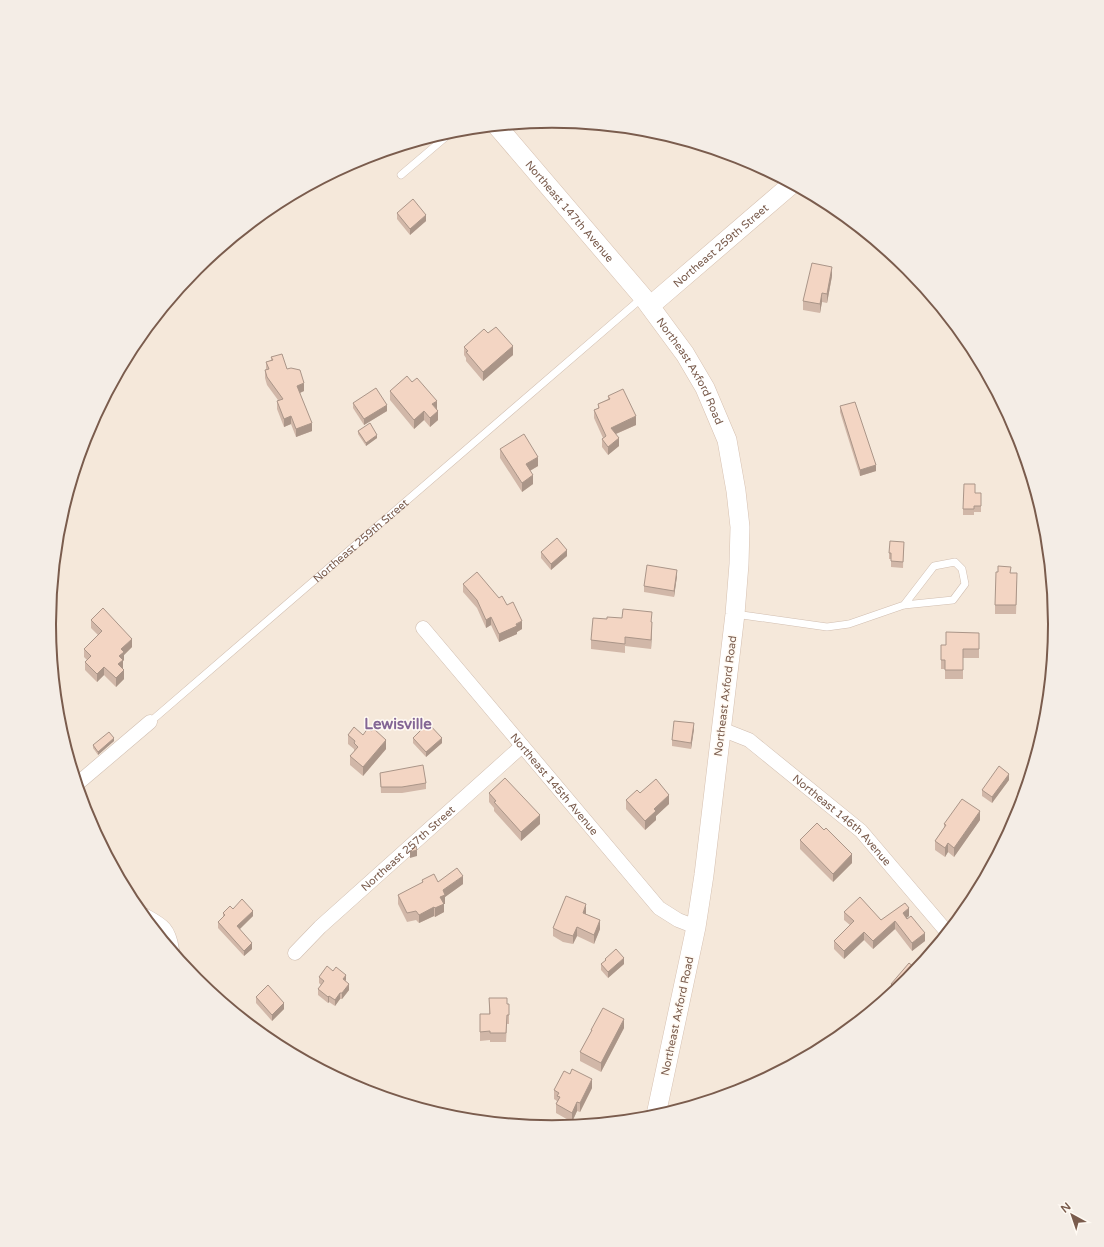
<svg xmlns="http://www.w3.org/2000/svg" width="1104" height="1247" font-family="'Varela Round',sans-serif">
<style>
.residential{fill:#f5e8da}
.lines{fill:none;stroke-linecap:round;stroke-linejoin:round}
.lane-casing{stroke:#d1beb0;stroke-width:8}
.street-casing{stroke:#d1beb0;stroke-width:15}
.secondary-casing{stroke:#d6c0b0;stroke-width:20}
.lane{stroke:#fff;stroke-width:7}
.street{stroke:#fff;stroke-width:14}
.secondary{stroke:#fff;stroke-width:19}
.wall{fill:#d1b7a8}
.shaded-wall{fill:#aa9588}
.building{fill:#f3d5c3;stroke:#aa9588}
.labels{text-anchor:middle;stroke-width:3;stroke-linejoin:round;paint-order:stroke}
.street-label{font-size:11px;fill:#7a5c4d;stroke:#fffaf3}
.district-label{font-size:15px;font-weight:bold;fill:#846695;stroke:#fffaf3}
.rim{fill:none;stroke:#7a5c4d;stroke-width:2}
</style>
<rect width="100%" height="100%" fill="#fdf6ec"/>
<circle class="residential" cx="552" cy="624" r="501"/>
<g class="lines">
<g class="lane-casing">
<g id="lane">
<polyline points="401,175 454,130"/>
<polyline points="735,614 827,627 849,624 904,605 953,600 965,584 962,569 955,562 934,566 904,605"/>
<path id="s1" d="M150,722L643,297"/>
</g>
</g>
<g class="street-casing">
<g id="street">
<path id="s2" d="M423,628L659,908L678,920L696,927"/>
<path id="s3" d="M721,729L749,740L861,831L947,932"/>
<polyline points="77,784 150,722"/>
<path d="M144,915C162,925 169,928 172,950"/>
<path id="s4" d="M295,953L320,927L522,746"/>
</g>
</g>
<g class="secondary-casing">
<g id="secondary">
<path id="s5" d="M497,126L643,297L685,354L705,388L727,440L736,491L740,527L739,564L735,614L704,875L696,927L656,1115"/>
<path id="s6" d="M650,306L792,184"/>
</g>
</g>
<use href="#lane" class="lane"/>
<use href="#street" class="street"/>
<use href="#secondary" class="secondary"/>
</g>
<g class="wall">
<polygon points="397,213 426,221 410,235 397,219"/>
<polygon points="832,276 827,303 822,302 820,313 803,310 803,301"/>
<polygon points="488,333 513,355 483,381 466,361 466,358 464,355 464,347"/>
<polygon points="271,357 287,369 304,391 300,393 312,431 296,437 291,424 284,427 277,409 277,401 278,400 267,385 265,378 265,370 266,370 266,362 271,360"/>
<polygon points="390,391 437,409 438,420 430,427 424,420 414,429 390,400"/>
<polygon points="608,396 636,425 616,434 619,446 608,455 602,447 602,439 603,438 594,418 594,410 598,408 598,404 608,399"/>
<polygon points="353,403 387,411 364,425 353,408"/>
<polygon points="840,406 876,471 860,476 840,412"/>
<polygon points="358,431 377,438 366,446 358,434"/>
<polygon points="500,449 538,466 530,471 533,484 522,492 500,458"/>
<polygon points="975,493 981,493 981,512 974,512 974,515 963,515 963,509"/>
<polygon points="904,542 903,568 891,567 891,559 889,559 889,553"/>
<polygon points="541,552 567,556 551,570 541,558"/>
<polygon points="1011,573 1017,582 1016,614 995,614 995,605"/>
<polygon points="677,576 674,597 644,592 644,586"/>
<polygon points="463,584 522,629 517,632 517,634 499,642 491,625 486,628 477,608 463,592"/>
<polygon points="91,620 132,647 124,655 124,660 123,661 123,668 124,679 116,687 104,675 97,682 85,670 85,662 87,660 84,657 84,649 98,635 91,628"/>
<polygon points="652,622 652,631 651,649 625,646 625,653 591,649 591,640"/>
<polygon points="979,633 979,658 963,658 963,679 945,679 945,669 941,669 941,645 946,645"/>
<polygon points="420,729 442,743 426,757 413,743 413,738 420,731"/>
<polygon points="694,729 691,749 672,746 672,740"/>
<polygon points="348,735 363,735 386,749 363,776 350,765 350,756 354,752 354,749 348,744"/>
<polygon points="114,741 98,755 93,748 93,745"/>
<polygon points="380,773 426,783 426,789 402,793 381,793"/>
<polygon points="1009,780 992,803 982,796 982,790"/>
<polygon points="489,793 540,824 521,841 494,811 494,808 489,802"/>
<polygon points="640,793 669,804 656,816 656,820 645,830 626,809 626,800"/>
<polygon points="980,820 954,857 948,852 945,857 935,850 935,841 944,828 944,824"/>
<polygon points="800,840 852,863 833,882 800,849"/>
<polygon points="422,880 438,882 463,884 445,897 445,904 444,904 444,912 435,917 434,916 419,923 416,920 407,922 398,904 398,895 422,883"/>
<polygon points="233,909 253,916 239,929 252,949 244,956 218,928 218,922 223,918 223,913"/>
<polygon points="844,912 881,920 909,916 906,918 925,941 912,951 895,929 873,949 864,940 844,959 834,949 834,941 850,925 844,920"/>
<polygon points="586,913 586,914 600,929 594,944 577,936 573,944 563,942 553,936 553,928"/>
<polygon points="605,959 624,964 608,978 601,970 601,964 605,961"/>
<polygon points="319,977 346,981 349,990 342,999 340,999 335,1006 329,1002 328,1003 318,995 318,989 321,985 319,983"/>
<polygon points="908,979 893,992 891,990 891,984"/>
<polygon points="256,997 284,1009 272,1021 256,1003"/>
<polygon points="489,998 507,1004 509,1015 509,1024 507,1024 506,1042 490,1042 490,1040 480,1041 480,1014 489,1014"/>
<polygon points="624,1028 601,1072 580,1061 580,1052 591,1032 591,1030"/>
<polygon points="592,1088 580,1112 577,1111 572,1122 556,1113 556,1104 557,1101 554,1099 554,1090"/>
</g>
<g class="shaded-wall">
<polygon points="383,152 376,157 376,154"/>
<polygon points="426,215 426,221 410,235 410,229"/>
<polygon points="832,267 832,276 827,303 827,294"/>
<polygon points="822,293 822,302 820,313 820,304"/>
<polygon points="513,346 513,355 483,381 483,372"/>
<polygon points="304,383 304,391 297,394 297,386"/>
<polygon points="437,401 437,410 432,404"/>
<polygon points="387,405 387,411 364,425 364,419"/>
<polygon points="424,411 424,420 414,429 414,420"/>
<polygon points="438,411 438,420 430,427 430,418"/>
<polygon points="291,416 291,424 284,427 284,419"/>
<polygon points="636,416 636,425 611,436 611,428"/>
<polygon points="312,423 312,431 296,437 296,429"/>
<polygon points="377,435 377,438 366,446 366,443"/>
<polygon points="619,438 619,446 608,455 608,447"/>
<polygon points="538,457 538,466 526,473 526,464"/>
<polygon points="876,465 876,471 860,476 860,470"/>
<polygon points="533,475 533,484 522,492 522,483"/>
<polygon points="567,550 567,556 551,570 551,564"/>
<polygon points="677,570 677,576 674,597 674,591"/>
<polygon points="491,617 491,625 486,628 486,620"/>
<polygon points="522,621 522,629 517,632 517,634 499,642 499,634"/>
<polygon points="652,622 652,631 651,649 651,640"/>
<polygon points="132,639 132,647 124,655 124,660 123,661 123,668 118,672 119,656 121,649"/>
<polygon points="104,667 104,675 97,682 97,674"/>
<polygon points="124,670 124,679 116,687 116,678"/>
<polygon points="694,723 694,729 691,749 691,743"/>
<polygon points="114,738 114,741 98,755 98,752"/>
<polygon points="442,738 442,743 426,757 426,752"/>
<polygon points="386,740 386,749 363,776 363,767"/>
<polygon points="1009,774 1009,780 992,803 992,797"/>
<polygon points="669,795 669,804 656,816 656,820 645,830 645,821 654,809"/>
<polygon points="980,811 980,820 954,857 954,848"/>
<polygon points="540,815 540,824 521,841 521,832"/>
<polygon points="948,843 948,852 945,857 945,848"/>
<polygon points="417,850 417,856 410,858 410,852"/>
<polygon points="852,854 852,863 833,882 833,874"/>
<polygon points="463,876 463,884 445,897 445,904 444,904 444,912 435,917 435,908 440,897 443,890"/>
<polygon points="586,904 586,913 583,922 583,913"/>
<polygon points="434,907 434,916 419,923 419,915"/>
<polygon points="909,908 909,916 903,921 903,913"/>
<polygon points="253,911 253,916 237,932 237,926"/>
<polygon points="600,920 600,929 594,944 594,935"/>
<polygon points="895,921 895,929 873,949 873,941"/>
<polygon points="577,927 577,936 573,944 573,936"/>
<polygon points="864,932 864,940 844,959 844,951"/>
<polygon points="925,933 925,941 912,951 912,943"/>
<polygon points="252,943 252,949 244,956 244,951"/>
<polygon points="624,958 624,964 608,978 608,972"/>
<polygon points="346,975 346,981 343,979"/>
<polygon points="349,984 349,990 342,999 342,993"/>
<polygon points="340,993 340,999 335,1006 335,1000"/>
<polygon points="329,996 329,1002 328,1003 328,997"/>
<polygon points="284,1003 284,1009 272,1021 272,1015"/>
<polygon points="624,1019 624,1028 601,1072 601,1063"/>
<polygon points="592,1079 592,1088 580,1112 580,1103"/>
<polygon points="577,1102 577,1111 572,1122 572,1113"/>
</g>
<g class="building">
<polygon points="413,199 426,215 410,229 397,213"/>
<polygon points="812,263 832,267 827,294 822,293 820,304 803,301"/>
<polygon points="496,327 513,346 483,372 466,352 468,351 464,347 484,329 488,333"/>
<polygon points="282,354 287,369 291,368 300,370 304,383 297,386 312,423 296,429 291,416 284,419 277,401 283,399 267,377 265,370 269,369 266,362 273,360 271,357"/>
<polygon points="407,376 412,382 417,378 437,401 432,404 438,411 430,418 424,411 414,420 390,391"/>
<polygon points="376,388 387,405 364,419 353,403"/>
<polygon points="623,389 636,416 611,428 619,438 608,447 602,439 606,436 594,410 599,408 598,404 610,399 608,396"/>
<polygon points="855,402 876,465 860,470 840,406"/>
<polygon points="370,423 377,435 366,443 358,431"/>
<polygon points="524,434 538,457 526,464 533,475 522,483 500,449"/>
<polygon points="964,484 975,484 975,493 981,493 981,506 974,506 974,509 963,509"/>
<polygon points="557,538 567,550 551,564 541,552"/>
<polygon points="890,541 904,542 903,562 891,561 891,553 889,553"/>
<polygon points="647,565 677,570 674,591 644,586"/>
<polygon points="998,566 1011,567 1010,573 1017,573 1016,605 995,605 996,572 998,572"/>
<polygon points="477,572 499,598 502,596 507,605 513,602 522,621 516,624 517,626 499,634 491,617 486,620 477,600 463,584"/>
<polygon points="103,608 132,639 121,649 124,652 119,656 123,660 118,664 124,670 116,678 104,667 97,674 85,662 91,656 84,649 102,631 91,620"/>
<polygon points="623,609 652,612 651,622 652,622 651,640 625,637 625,644 591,640 593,618 607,619 607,617 622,618"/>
<polygon points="946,632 979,633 979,649 963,649 963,670 945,670 945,660 941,660 941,645 946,645"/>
<polygon points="674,721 694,723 691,743 672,740"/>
<polygon points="427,722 442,738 426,752 413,738 421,730 420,729"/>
<polygon points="354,727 363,735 368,728 371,731 374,729 386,740 363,767 350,756 358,747 354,743 355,741 348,735"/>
<polygon points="109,732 114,738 98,752 93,745"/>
<polygon points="423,765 426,783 402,787 381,787 380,773"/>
<polygon points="999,766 1009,774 992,797 982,790"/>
<polygon points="505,778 540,815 521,832 494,802 496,801 489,793"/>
<polygon points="656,779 669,795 654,809 656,811 645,821 626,800 637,790 640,793"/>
<polygon points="962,799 980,811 954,848 948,843 945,848 935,841 946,825 944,824"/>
<polygon points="817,823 824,830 826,828 852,854 833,874 800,840"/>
<polygon points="416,846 417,850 410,852"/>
<polygon points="457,868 463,876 443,890 445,895 440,897 444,904 435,908 434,907 419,915 416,911 407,913 398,895 423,882 422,880 434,874 438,882"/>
<polygon points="566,896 586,904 583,913 600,920 594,935 577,927 573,936 563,933 553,928"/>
<polygon points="860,897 881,920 905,903 909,908 903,913 907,919 911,916 925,933 912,943 895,921 873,941 864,932 844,951 834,941 854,921 844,912"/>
<polygon points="242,899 253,911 237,926 252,943 244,951 218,922 225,915 223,913 230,906 233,909"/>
<polygon points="616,949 624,958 608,972 601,964 606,960 605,959"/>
<polygon points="909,963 916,969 908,979 896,988 891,984"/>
<polygon points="327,966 333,971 336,967 346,975 343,979 349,984 342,993 340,993 335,1000 329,996 328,997 318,989 324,981 319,977"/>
<polygon points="268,985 284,1003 272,1015 256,997"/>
<polygon points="489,998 507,998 507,1004 509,1004 509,1015 507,1015 506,1033 490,1033 490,1031 480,1032 480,1014 490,1014"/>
<polygon points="603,1008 624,1019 601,1063 580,1052 592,1030 591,1030"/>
<polygon points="572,1069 592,1079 580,1103 577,1102 572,1113 556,1104 560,1097 557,1096 559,1093 554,1090 564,1071 570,1074"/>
</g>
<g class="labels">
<g class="street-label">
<text dy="4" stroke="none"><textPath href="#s5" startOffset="112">Northeast 147th Avenue</textPath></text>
<text dy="4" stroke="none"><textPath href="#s6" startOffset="93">Northeast 259th Street</textPath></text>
<text dy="4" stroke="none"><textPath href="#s5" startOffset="313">Northeast Axford Road</textPath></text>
<text dy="4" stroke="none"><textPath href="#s1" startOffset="278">Northeast 259th Street</textPath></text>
<text transform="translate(725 696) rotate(-83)" y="4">Northeast Axford Road</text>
<text dy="4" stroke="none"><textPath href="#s2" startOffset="204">Northeast 145th Avenue</textPath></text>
<text dy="4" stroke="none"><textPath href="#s3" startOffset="153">Northeast 146th Avenue</textPath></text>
<text dy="4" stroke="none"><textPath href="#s4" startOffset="154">Northeast 257th Street</textPath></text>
<text transform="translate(677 1016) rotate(-78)" y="4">Northeast Axford Road</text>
</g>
<g class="district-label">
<text x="398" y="729">Lewisville</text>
</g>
</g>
<path d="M0 0H1104V1247H0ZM56 624a496 496 0 1 1 992 0a496 496 0 1 1-992 0Z" fill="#f4ede6" fill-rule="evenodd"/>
<path class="rim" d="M56 624a496 496 0 1 1 992 0a496 496 0 1 1-992 0Z"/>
<g transform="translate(1072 1215) rotate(320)" stroke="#fffaf3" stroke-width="3" paint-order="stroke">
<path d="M0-3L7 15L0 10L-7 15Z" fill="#7a5c4d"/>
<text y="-6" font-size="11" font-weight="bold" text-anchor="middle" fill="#7a5c4d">N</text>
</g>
</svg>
